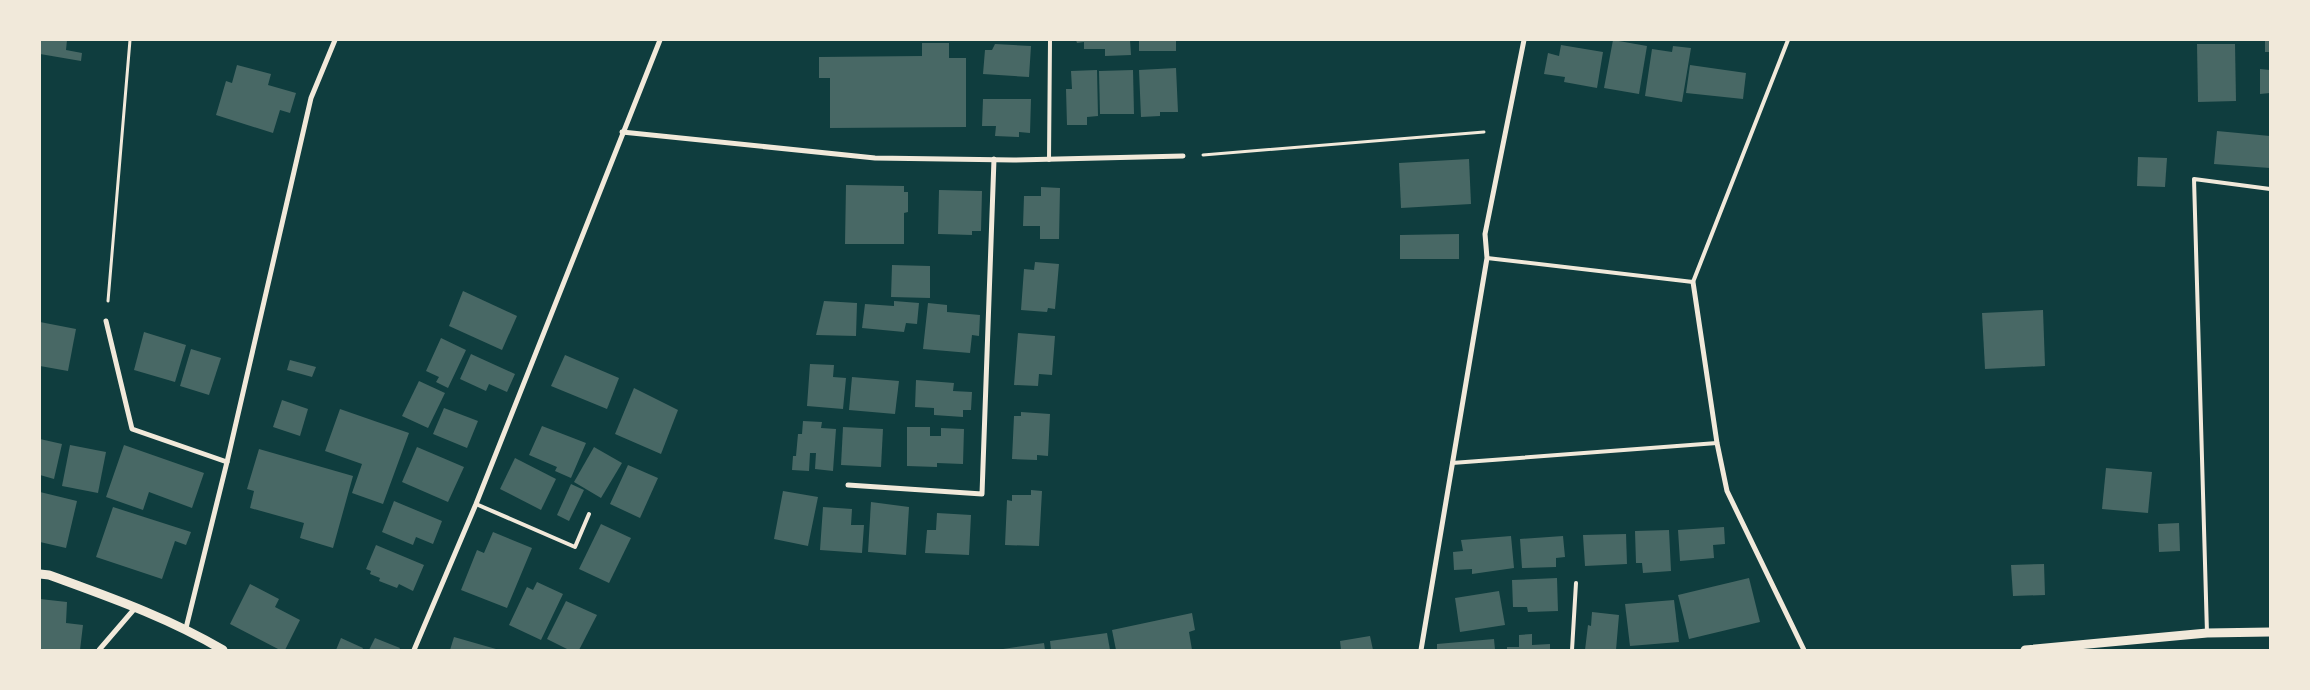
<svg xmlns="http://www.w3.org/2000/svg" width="2310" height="690" font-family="'Times New Roman',serif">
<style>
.building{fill:#486865}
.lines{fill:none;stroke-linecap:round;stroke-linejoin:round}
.path{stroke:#f1e9da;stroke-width:3}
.service{stroke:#f1e9da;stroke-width:4}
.minor{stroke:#f1e9da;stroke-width:5}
.tertiary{stroke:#f1e9da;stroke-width:9}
</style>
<rect width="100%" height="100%" fill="#0f3d3e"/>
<g class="building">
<polygon points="40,40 67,40 66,50 82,53 81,61 40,54"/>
<polygon points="1076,40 1130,40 1131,55 1105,56 1105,49 1084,49 1084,42 1077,43"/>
<rect x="1139" y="40" width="37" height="11"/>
<polygon points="1613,40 1647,46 1639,94 1604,88"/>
<rect x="2265" y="40" width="5" height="12"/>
<polygon points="922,43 949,43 949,58 966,58 966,127 830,128 830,78 819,78 819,57 922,56"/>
<polygon points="995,44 1031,46 1029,77 983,74 985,50 992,50"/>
<polygon points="2197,44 2235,44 2236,101 2198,102"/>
<polygon points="1561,45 1603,52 1597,88 1564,82 1565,77 1544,74 1548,53 1559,56"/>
<polygon points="1673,46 1691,48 1682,102 1645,96 1652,49 1672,52"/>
<polygon points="237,65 271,74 268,85 296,93 290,113 280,110 273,133 216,115 226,81 232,83"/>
<polygon points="1690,65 1746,73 1743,99 1686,93"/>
<polygon points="1176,68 1178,112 1160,112 1160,116 1141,117 1139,70"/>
<polygon points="2260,69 2270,70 2270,93 2260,94"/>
<polygon points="1097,70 1098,116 1087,117 1087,125 1067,125 1066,89 1072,89 1071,71"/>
<polygon points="1133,70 1134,114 1100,114 1099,71"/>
<polygon points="983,99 1031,99 1030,133 1019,132 1019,137 995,136 996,126 982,126"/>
<polygon points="2217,131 2270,136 2270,168 2214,164"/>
<polygon points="2138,157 2167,158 2165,187 2137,186"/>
<polygon points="1469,159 1471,204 1401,208 1399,163"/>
<polygon points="846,185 904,186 904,192 908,192 908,212 904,213 904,244 845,244"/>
<polygon points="1041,187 1060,188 1059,239 1040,239 1040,226 1023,226 1024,196 1041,196"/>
<polygon points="939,190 982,191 981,231 972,231 972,235 938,234"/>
<polygon points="1459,234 1459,259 1400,259 1400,235"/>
<polygon points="1035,262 1059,264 1055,309 1048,308 1047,312 1021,310 1024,269 1034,270"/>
<polygon points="892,265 930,266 930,298 891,297"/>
<polygon points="463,291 517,316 502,350 449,326"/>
<polygon points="824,301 857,303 856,336 816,335"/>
<polygon points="894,301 919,303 917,324 906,323 904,332 862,328 865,304 894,306"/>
<polygon points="928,303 947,305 947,312 980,315 979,336 972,335 970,353 923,349"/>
<polygon points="2043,310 2045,366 1985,369 1982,313"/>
<polygon points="40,322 76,329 68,371 40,366"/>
<polygon points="144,332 186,345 175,382 134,370"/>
<polygon points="1018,333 1055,336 1052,375 1039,374 1038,386 1014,385"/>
<polygon points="441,338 466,350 448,388 436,382 439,377 426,371"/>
<polygon points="191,349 221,358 209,395 180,386"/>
<polygon points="471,354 515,374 507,392 489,384 486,391 460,379"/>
<polygon points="565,355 619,378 607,409 551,386"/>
<polygon points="290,360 316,367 312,377 287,370"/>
<polygon points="810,364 834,365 833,377 846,378 843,409 807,406"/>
<polygon points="852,377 899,381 895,414 849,410"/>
<polygon points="916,380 954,383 953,391 972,392 971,410 963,410 963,417 934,415 934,408 915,407"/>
<polygon points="419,381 445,393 428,428 402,416"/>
<polygon points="634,388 678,410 661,454 615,434"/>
<polygon points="282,400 308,409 300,436 273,427"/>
<polygon points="444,408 478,421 467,448 433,434"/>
<polygon points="340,409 409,433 383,504 352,493 362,464 325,451"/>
<polygon points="1021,412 1050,414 1048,456 1037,455 1037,460 1012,459 1014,416 1021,416"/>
<polygon points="803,421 822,422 821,428 836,429 833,471 815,469 816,453 810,453 809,471 792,470 793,456 796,456 798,434 802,434"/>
<polygon points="542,426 586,443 571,478 555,471 557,467 529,455"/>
<polygon points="843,427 883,429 881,467 841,465"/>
<polygon points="907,427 930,427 930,436 941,436 941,428 964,429 963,464 937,463 937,467 907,466"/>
<polygon points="40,439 62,444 54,479 40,475"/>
<polygon points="70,445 106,452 98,493 62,486"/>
<polygon points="124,445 204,473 192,508 149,492 143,510 106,497"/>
<polygon points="417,447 464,467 448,502 402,482"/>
<polygon points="594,447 622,463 601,498 574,482"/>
<polygon points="259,449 353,476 333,548 300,538 304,523 250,508 254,491 247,489"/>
<polygon points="515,458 556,479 541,510 500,489"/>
<polygon points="628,465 658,478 640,518 610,504"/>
<polygon points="2106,468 2152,472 2148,513 2102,509"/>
<polygon points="571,484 584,490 569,521 557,515"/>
<polygon points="1031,490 1042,491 1039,546 1005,545 1007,500 1012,501 1012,495 1031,495"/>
<polygon points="783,491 818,497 808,546 774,539"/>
<polygon points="40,492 77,501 66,548 40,542"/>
<polygon points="394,501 442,521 433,544 416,537 413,545 382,532"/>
<polygon points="871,502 909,507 906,555 868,552"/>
<polygon points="113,507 191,532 186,545 175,541 162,579 96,557"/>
<polygon points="823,507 852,509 851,525 864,525 862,553 820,550"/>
<polygon points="937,513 971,515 969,555 925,553 927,530 936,530"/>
<polygon points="2179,523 2180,551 2159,552 2158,524"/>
<polygon points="601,524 631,538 609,583 579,569"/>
<polygon points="1724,527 1725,544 1713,545 1714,558 1680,561 1678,530"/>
<polygon points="1669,530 1671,571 1643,573 1642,563 1636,563 1635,531"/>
<polygon points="493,532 532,548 507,608 461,590 477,550 484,553"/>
<polygon points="1626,534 1627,564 1585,566 1583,535"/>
<polygon points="1511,536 1514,568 1472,574 1472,569 1454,570 1453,552 1463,551 1461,540"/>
<polygon points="1563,536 1565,557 1556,558 1556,567 1522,568 1520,539"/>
<polygon points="376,545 424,565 413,591 399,584 397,588 379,581 380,578 370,574 371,571 366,569"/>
<polygon points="2044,564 2045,595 2013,596 2011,565"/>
<polygon points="1557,578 1558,611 1528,612 1527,607 1513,607 1512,580"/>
<polygon points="1749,578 1760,622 1689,639 1678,595"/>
<polygon points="537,582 563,594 541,640 509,625 527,587 533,590"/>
<polygon points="250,584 279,599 275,607 300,620 285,650 280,650 230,624"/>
<polygon points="1499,591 1505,625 1460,632 1455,598"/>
<polygon points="40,599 67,602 66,623 83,625 80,650 40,650"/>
<polygon points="1674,600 1679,642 1630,646 1625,604"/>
<polygon points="566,601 597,615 579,650 569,650 547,639"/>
<polygon points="1592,612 1619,615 1616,650 1585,650 1588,625 1591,626"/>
<polygon points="1192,613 1195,630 1189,632 1192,650 1116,650 1112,630"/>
<polygon points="1107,633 1110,650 1051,650 1050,641"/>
<polygon points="1532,634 1532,645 1550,644 1550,650 1507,650 1507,647 1519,647 1519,635"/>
<polygon points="1370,636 1373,650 1341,650 1340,641"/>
<polygon points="454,637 496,649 496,650 450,650"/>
<polygon points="341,638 363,648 362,650 336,650"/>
<polygon points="375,638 400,648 399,650 369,650"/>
<polygon points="1494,639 1495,650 1437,650 1437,644"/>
<polygon points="1044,643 1045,650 1003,650 1003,649"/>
</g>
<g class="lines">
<g class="path">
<polyline points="1203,155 1484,132"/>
<polyline points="108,301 130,40"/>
</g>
<g class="service">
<polyline points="1049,160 1050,40"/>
<polyline points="1487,258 1693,282 1788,40"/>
<polyline points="1452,463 1717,443"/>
<polyline points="476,504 575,547 589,514"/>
<polyline points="2207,633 2194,179 2270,189"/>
<polyline points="1572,650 1576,583"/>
</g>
<g class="minor">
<polyline points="622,132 875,158 1013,160 1183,156"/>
<polyline points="1693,282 1717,443 1727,491 1804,650"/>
<polyline points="106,321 132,429 227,462"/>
<polyline points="848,485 982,494 994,159"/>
<polyline points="186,628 227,462 311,98 335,40"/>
<polyline points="99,650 136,607"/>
<polyline points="414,650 476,504 660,40"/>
<polyline points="1421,650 1487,258 1485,234 1524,40"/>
</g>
<g class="tertiary">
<path d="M40,574L49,575C109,597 167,617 223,650"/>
<polyline points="2025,650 2207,633 2270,632"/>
</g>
</g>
<rect width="2310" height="690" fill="none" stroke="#f1e9da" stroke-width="82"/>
</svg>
